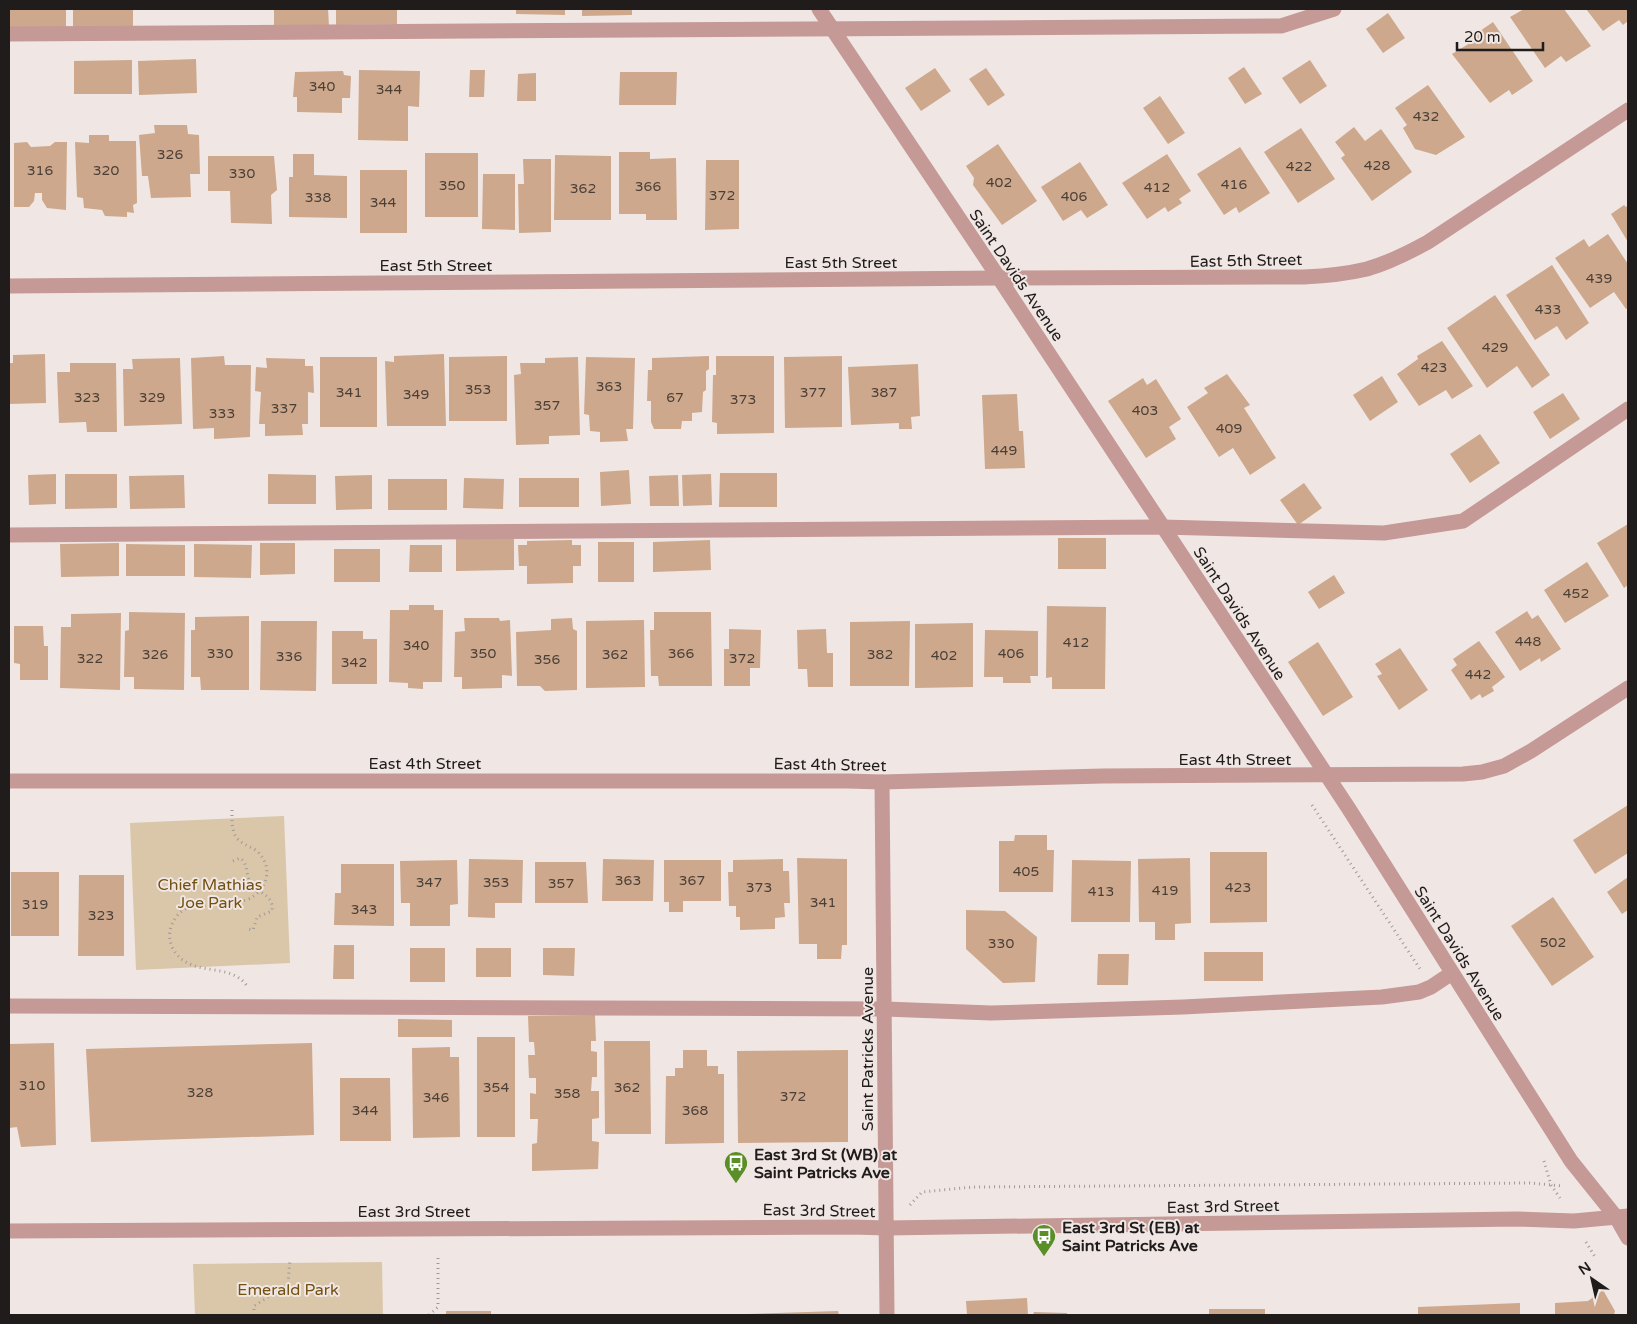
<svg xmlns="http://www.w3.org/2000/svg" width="1637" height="1324" font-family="'Varela Round',sans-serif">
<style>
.green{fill:#dac6a9}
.building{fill:#cda88c}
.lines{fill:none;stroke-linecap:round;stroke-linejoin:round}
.path{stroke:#a09997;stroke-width:3;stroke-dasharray:1 4;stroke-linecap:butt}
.minor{stroke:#c59996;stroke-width:15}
.labels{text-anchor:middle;stroke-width:4;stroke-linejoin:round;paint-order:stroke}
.number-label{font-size:14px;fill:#4a3f37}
.street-label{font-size:16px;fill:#1f1c1b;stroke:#f0e7e4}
.park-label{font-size:16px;fill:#725010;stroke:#f0e7e4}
.poi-label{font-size:16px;font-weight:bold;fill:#1f1c1b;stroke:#f0e7e4;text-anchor:start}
</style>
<rect width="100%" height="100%" fill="#f0e7e4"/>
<g class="green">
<polygon points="284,816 290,963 136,970 130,823"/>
<polygon points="382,1262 383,1315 195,1315 193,1264"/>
</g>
<g class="building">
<polygon points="9,9 66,9 66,29 9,30"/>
<rect x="73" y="9" width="60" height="19"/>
<polygon points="274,9 328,9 329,26 274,27"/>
<polygon points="336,9 397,9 397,24 336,25"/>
<polygon points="516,9 565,9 565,15 516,14"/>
<polygon points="582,9 632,9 632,15 582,16"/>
<polygon points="1524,9 1564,9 1591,46 1566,62 1561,56 1545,68 1510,17"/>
<polygon points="1586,9 1628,9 1628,21 1623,25 1619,20 1603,31"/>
<polygon points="1388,13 1405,38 1383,53 1366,29"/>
<polygon points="1493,22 1533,81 1512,95 1509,90 1490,103 1452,54 1470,43 1470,38"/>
<polygon points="196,59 197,93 139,95 138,61"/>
<polygon points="132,60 132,94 74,94 74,61"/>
<polygon points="1310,60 1327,86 1300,104 1282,78"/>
<polygon points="1244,67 1262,94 1245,104 1228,78"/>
<polygon points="935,68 951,91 921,111 905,88"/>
<polygon points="986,68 1005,95 988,106 969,79"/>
<polygon points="359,70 420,71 419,107 408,106 408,141 358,140"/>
<polygon points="470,70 485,70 484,97 469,97"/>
<polygon points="343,71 344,75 351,76 350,98 342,98 342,113 297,112 297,97 293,97 295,72"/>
<polygon points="620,72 677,72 676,105 619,105"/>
<polygon points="536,73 536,101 517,101 518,74"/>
<polygon points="1428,85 1465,137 1436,155 1415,149 1403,128 1407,125 1395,108"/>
<polygon points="1160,96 1185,133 1168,144 1143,108"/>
<polygon points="154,125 187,125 188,134 199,135 200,174 190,174 191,197 151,198 148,176 142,176 139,135 155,133"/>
<polygon points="1354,127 1365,141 1381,129 1412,172 1372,201 1341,158 1345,155 1335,142"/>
<polygon points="1301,128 1335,179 1298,203 1264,152"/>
<polygon points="89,135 109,135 109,141 136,141 137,203 133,205 134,213 127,212 127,217 105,216 102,210 84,208 83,198 77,197 75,142 89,143"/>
<polygon points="27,142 31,147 50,146 55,142 67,142 66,210 47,208 42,200 42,193 35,193 34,201 29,207 14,207 14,143"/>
<polygon points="998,144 1037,201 1002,225 973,185 974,178 966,166"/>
<polygon points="1240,147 1270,193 1239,213 1236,207 1224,215 1197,174"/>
<polygon points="619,152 650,152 650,159 676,158 677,220 646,220 646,214 619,214"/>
<rect x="425" y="153" width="53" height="64"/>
<polygon points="293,154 314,154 314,175 347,176 347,218 289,217 289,177 293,177"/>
<polygon points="1167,154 1191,191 1179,199 1182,203 1168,212 1165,207 1147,219 1122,183"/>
<polygon points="555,155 611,156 611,220 554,220"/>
<polygon points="208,156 274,156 277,190 271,195 272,224 231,223 230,191 208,191"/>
<polygon points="523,159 551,159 551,232 519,233 518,184 524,184"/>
<polygon points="706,160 739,160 739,229 705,230"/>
<polygon points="1080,162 1108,205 1087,218 1081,210 1063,221 1041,187"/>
<rect x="360" y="170" width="47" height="63"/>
<polygon points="483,174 515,174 515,230 482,229"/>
<polygon points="1624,205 1626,207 1628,205 1628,242 1611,214"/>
<polygon points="1608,234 1628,264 1628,308 1626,309 1614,292 1590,308 1555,258 1584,239 1589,247"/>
<polygon points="1552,265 1589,323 1566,340 1557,326 1535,340 1506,295"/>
<polygon points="1495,295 1550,375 1532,388 1517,366 1487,388 1447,328"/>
<polygon points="1442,341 1473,386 1452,399 1446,390 1419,406 1397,374 1418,359 1417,356"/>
<polygon points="45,354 46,403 9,404 9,363 13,363 13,355"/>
<polygon points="444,354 446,426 387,426 385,361 394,362 394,356"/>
<polygon points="224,356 225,365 251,365 250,437 214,439 214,428 193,429 191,358"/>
<polygon points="507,356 507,421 449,421 449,357"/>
<polygon points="709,356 709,369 706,371 706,390 703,392 702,412 692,413 692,421 682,421 681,429 654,429 651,422 651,401 647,401 648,370 652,370 652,358"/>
<polygon points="716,356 774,356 774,433 717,434 717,423 712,422 713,375 716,375"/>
<polygon points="842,356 842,427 785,428 784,357"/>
<rect x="320" y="357" width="57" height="70"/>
<polygon points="578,357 580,435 549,436 549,444 516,445 514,375 521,374 520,363 545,363 545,358"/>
<polygon points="586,357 635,358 633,429 626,429 628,441 600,442 600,432 590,431 589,415 584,414"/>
<polygon points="180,358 182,424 124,426 123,369 133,369 132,359"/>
<polygon points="266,358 305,359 305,366 313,366 314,393 308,392 308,424 302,424 303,435 265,436 265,424 259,424 261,392 255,391 256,367 267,368"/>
<polygon points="70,363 116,363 117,432 87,432 86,422 59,423 57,372 70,372"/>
<polygon points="918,364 920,416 911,417 912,429 899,429 899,423 851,425 848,367"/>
<polygon points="1227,374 1250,405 1244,408 1276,458 1250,475 1233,448 1219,457 1187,407 1208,393 1204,388"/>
<polygon points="1382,376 1398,402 1370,421 1353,395"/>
<polygon points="1143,378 1147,385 1156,379 1181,419 1169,427 1176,439 1146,458 1108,401"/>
<polygon points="1563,393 1580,419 1550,439 1533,412"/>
<polygon points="1017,394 1019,431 1023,431 1025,468 985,469 982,395"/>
<polygon points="1480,434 1500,463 1470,483 1450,454"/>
<polygon points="629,470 631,504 601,506 600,472"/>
<polygon points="720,473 777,473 777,507 719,507"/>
<polygon points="56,474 56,504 29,505 28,475"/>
<polygon points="65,474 117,474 117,508 65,509"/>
<polygon points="268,474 316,475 316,504 268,504"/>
<polygon points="711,474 712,505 683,506 682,475"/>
<polygon points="184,475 185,508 130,509 129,476"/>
<polygon points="372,475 372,509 336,510 335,476"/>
<polygon points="678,475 679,506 650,506 649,476"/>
<polygon points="464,478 504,479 503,509 463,508"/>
<rect x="519" y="478" width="60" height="29"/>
<rect x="388" y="479" width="59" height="31"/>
<polygon points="1304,483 1322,508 1298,525 1280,500"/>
<polygon points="1628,524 1628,585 1624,588 1597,543"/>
<polygon points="456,538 514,538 514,570 456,571"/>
<rect x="1058" y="538" width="48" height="31"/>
<polygon points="572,540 572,545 581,545 581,566 573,566 573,583 527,584 527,566 519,566 518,545 527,545 527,541"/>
<polygon points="710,540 711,570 653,572 653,542"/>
<rect x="598" y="542" width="36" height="40"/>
<polygon points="119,543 119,576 61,577 60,544"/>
<polygon points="260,543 295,543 295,574 260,575"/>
<polygon points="126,544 185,545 185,576 126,576"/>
<polygon points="194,544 252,545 251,578 194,577"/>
<polygon points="410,545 442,545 442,572 409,572"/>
<rect x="334" y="549" width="46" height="33"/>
<polygon points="1587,562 1609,596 1565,623 1544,590"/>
<polygon points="1334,575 1345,593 1319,609 1308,592"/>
<polygon points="409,605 434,605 434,610 443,610 442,682 423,682 423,689 408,688 408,683 389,682 390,610 409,610"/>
<polygon points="1047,606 1106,607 1105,689 1052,689 1052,677 1046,678"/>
<polygon points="1527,611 1532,619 1538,615 1561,649 1541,662 1540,658 1520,671 1495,632"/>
<polygon points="129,612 185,613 184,690 134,689 134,677 124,677 125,631 129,630"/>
<polygon points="654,612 711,612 712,686 659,686 658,676 651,676 650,630 654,630"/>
<polygon points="121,613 120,690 60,688 61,627 71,627 71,614"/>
<polygon points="249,616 249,690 201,690 200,677 191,677 191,630 195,630 195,617"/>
<polygon points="464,618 499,618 500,621 510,620 512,676 502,675 502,688 462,689 462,677 454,677 455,632 465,631"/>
<polygon points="572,618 573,629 577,631 577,690 545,691 540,686 517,686 516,632 551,630 551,619"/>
<polygon points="644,620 645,687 586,688 586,621"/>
<polygon points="261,621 317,621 316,691 260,690"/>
<polygon points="910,621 909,686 850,686 850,622"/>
<polygon points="973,623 973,687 915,688 915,624"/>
<polygon points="14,626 43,626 44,646 48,646 48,680 20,680 20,664 14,663"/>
<polygon points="729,629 761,630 760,668 750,668 750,686 724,686 724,649 729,649"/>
<polygon points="826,629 827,653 833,653 833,687 808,687 807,669 798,669 797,630"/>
<polygon points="985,630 1038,631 1038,676 1030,676 1031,683 1003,683 1003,677 984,677"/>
<polygon points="332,631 363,631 363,639 377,639 377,684 332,684"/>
<polygon points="1479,641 1505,677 1492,687 1494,691 1482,698 1480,694 1471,700 1451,670 1457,665 1453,659"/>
<polygon points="1318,642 1353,697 1323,716 1288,662"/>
<polygon points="1400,648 1428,690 1399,710 1377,676 1382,674 1375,664"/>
<polygon points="1628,805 1628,853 1595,874 1573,840"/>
<polygon points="1015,835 1047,835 1047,850 1054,850 1053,892 999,892 999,841 1014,841"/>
<polygon points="1210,852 1267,852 1267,922 1210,923"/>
<polygon points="797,858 847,859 847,945 842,945 841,959 817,959 817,944 799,944"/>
<polygon points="1190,858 1191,923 1175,924 1175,940 1155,940 1155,922 1139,922 1138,859"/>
<polygon points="469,859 523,860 522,903 495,903 495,918 468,917"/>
<polygon points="603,859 654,860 653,901 602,901"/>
<polygon points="783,859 783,871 789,871 790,903 784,903 785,917 775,918 775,929 740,930 740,917 736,917 736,906 729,906 728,872 733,872 733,860"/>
<polygon points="457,860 458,904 450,905 450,926 410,926 410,903 401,903 400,861"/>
<polygon points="664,860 721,860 721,901 683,901 683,912 669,912 669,902 664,902"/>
<polygon points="1072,860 1131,861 1130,922 1071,922"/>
<polygon points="535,862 586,862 588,903 535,903"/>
<polygon points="341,864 394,864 394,926 334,925 335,893 341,893"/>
<rect x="11" y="872" width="48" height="64"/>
<polygon points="79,875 124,875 124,956 78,956"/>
<polygon points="1628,877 1628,910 1622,914 1607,892"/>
<polygon points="1553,897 1594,957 1552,986 1511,926"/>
<polygon points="966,910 1005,911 1037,937 1035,982 1003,983 966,949"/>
<polygon points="334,945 354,945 354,979 333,979"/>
<rect x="410" y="948" width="35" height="34"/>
<rect x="476" y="948" width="35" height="29"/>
<polygon points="543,948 575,948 574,976 543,975"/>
<rect x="1204" y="952" width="59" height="29"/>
<polygon points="1098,954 1129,954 1128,985 1097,985"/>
<polygon points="595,1015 596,1041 591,1041 591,1051 597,1052 597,1077 592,1077 591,1091 599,1091 599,1118 592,1119 592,1141 599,1142 598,1169 532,1171 532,1144 537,1143 538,1119 530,1119 530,1093 536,1094 536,1078 529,1078 528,1055 535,1055 534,1042 529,1042 528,1016"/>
<polygon points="398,1019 452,1020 452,1037 398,1037"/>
<rect x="477" y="1037" width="38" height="100"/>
<polygon points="604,1041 650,1041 651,1134 605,1134"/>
<polygon points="54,1043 56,1145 21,1147 17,1127 9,1128 9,1044"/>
<polygon points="312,1043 314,1135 91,1142 86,1049"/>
<polygon points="450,1047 450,1057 459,1057 460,1137 413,1138 412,1048"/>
<polygon points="683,1050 707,1050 707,1066 718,1066 718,1074 724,1074 724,1143 665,1144 666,1076 675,1076 675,1068 683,1068"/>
<polygon points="848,1050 848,1142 738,1143 737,1051"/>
<polygon points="340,1078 390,1078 391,1141 340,1141"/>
<polygon points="1603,1290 1615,1311 1614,1315 1555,1315 1555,1303 1588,1301"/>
<polygon points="1027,1298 1028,1315 967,1315 966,1301"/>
<polygon points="1520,1303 1520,1315 1418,1315 1418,1307"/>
<rect x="1209" y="1309" width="56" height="6"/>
<rect x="446" y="1311" width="45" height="4"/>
<polygon points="838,1311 839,1315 747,1315 747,1314"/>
<polygon points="1034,1312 1067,1313 1067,1315 1033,1315"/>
</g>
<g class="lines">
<g class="path">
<polyline points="1312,805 1420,969"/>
<path d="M232,810C232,819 231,828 236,837C242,845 251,846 258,852C274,868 267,891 247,900C234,903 220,904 206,905C201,906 195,906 190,907C179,910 171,922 170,932C169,937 170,942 172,947C189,980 229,960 247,986"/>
<path d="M233,861L240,858C249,864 245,875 251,883C259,894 274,895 272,911L257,917L253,930L248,929"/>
<polyline points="1544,1161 1551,1185 1560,1198"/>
<polyline points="910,1205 922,1192 973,1187 1530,1183 1563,1186"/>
<polyline points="1586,1242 1595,1257"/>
<polyline points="254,1315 254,1306 288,1284 290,1259"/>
<polyline points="429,1315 438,1307 438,1257"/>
</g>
<g class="minor">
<polyline points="819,9 999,278 1349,809 1571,1161 1616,1217 1628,1238"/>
<polyline points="9,34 1281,26 1334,9"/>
<path d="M9,286L999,278L1304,277C1325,276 1346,274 1367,269C1388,263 1408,253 1428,242L1628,110"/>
<polyline points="9,535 1162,527 1384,533 1463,521 1628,409"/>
<polyline points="9,781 848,781 882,782 1103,776 1463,774 1482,772 1504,766 1531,751 1628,688"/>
<polyline points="882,782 887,1315"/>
<polyline points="9,1006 885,1009 991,1013 1183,1007 1382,997 1419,992 1431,987 1452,973"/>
<polyline points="9,1231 852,1227 886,1228 1517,1219 1574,1221 1628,1216"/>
</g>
</g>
<defs>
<g id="bus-pin" transform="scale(1.25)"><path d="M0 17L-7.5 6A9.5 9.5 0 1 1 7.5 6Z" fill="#5a8e27" stroke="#f0e7e4"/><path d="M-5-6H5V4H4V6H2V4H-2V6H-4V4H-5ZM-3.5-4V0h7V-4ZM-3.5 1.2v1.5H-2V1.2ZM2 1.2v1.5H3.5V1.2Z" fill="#fff"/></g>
</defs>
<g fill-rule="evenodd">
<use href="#bus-pin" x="736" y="1163"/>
<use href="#bus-pin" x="1044" y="1236"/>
</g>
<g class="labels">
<g class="number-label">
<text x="322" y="91">340</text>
<text x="389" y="94">344</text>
<text x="1426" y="121">432</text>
<text x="170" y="159">326</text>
<text x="1377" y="170">428</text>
<text x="1299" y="171">422</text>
<text x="40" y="175">316</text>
<text x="106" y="175">320</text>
<text x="242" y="178">330</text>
<text x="999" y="187">402</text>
<text x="1234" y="189">416</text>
<text x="452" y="190">350</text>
<text x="648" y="191">366</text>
<text x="1157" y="192">412</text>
<text x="583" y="193">362</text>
<text x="722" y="200">372</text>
<text x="1074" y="201">406</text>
<text x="318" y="202">338</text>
<text x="383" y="207">344</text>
<text x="1599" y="283">439</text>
<text x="1548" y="314">433</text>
<text x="1495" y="352">429</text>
<text x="1434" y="372">423</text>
<text x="609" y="391">363</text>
<text x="478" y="394">353</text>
<text x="349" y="397">341</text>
<text x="813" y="397">377</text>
<text x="884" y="397">387</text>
<text x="416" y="399">349</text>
<text x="87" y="402">323</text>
<text x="152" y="402">329</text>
<text x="675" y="402">67</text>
<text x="743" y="404">373</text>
<text x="547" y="410">357</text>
<text x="284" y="413">337</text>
<text x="1145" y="415">403</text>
<text x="222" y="418">333</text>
<text x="1229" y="433">409</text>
<text x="1004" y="455">449</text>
<text x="1576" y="598">452</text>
<text x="1528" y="646">448</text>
<text x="1076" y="647">412</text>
<text x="416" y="650">340</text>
<text x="220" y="658">330</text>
<text x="483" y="658">350</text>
<text x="681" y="658">366</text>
<text x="1011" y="658">406</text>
<text x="155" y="659">326</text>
<text x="615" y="659">362</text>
<text x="880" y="659">382</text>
<text x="944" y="660">402</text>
<text x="289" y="661">336</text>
<text x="90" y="663">322</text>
<text x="742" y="663">372</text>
<text x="547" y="664">356</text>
<text x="354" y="667">342</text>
<text x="1478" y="679">442</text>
<text x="1026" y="876">405</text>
<text x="628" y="885">363</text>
<text x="692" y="885">367</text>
<text x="429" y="887">347</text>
<text x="496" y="887">353</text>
<text x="561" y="888">357</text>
<text x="759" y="892">373</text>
<text x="1238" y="892">423</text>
<text x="1165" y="895">419</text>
<text x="1101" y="896">413</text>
<text x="823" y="907">341</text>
<text x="35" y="909">319</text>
<text x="364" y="914">343</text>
<text x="101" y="920">323</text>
<text x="1553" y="947">502</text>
<text x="1001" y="948">330</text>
<text x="32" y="1090">310</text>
<text x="496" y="1092">354</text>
<text x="627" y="1092">362</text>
<text x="200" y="1097">328</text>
<text x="567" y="1098">358</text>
<text x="793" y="1101">372</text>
<text x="436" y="1102">346</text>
<text x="365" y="1115">344</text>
<text x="695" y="1115">368</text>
</g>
<g class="street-label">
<text transform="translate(1246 260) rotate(-1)" y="6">East 5th Street</text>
<text x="841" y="268">East 5th Street</text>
<text x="436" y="271">East 5th Street</text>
<text transform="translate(1017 275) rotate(56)" y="6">Saint Davids Avenue</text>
<text transform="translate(1240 613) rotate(57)" y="6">Saint Davids Avenue</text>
<text x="1235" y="765">East 4th Street</text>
<text x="425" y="769">East 4th Street</text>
<text transform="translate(830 764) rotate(1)" y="6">East 4th Street</text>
<text transform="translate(1460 953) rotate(58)" y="6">Saint Davids Avenue</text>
<text transform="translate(867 1049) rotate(-90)" y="6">Saint Patricks Avenue</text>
<text transform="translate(1223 1206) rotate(-1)" y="6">East 3rd Street</text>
<text transform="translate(819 1210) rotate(1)" y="6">East 3rd Street</text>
<text x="414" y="1217">East 3rd Street</text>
</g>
<g class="park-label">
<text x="210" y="890">Chief Mathias<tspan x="210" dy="18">Joe Park</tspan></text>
<text x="288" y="1295">Emerald Park</text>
</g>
<g class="poi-label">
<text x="754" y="1160">East 3rd St (WB) at<tspan x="754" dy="18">Saint Patricks Ave</tspan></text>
<text x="1062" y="1233">East 3rd St (EB) at<tspan x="1062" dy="18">Saint Patricks Ave</tspan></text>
</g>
</g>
<rect width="1637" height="1324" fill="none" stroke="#1f1c1b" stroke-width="20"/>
<g transform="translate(1592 1279) rotate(326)" stroke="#f0e7e4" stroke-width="4" paint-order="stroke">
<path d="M0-4L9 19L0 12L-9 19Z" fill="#1f1c1b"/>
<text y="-8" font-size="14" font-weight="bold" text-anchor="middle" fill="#1f1c1b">N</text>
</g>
<path d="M1457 42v8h86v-8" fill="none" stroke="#1f1c1b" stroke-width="2.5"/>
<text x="1464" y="42" font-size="15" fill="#1f1c1b" stroke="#f0e7e4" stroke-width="4" paint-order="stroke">20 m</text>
</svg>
